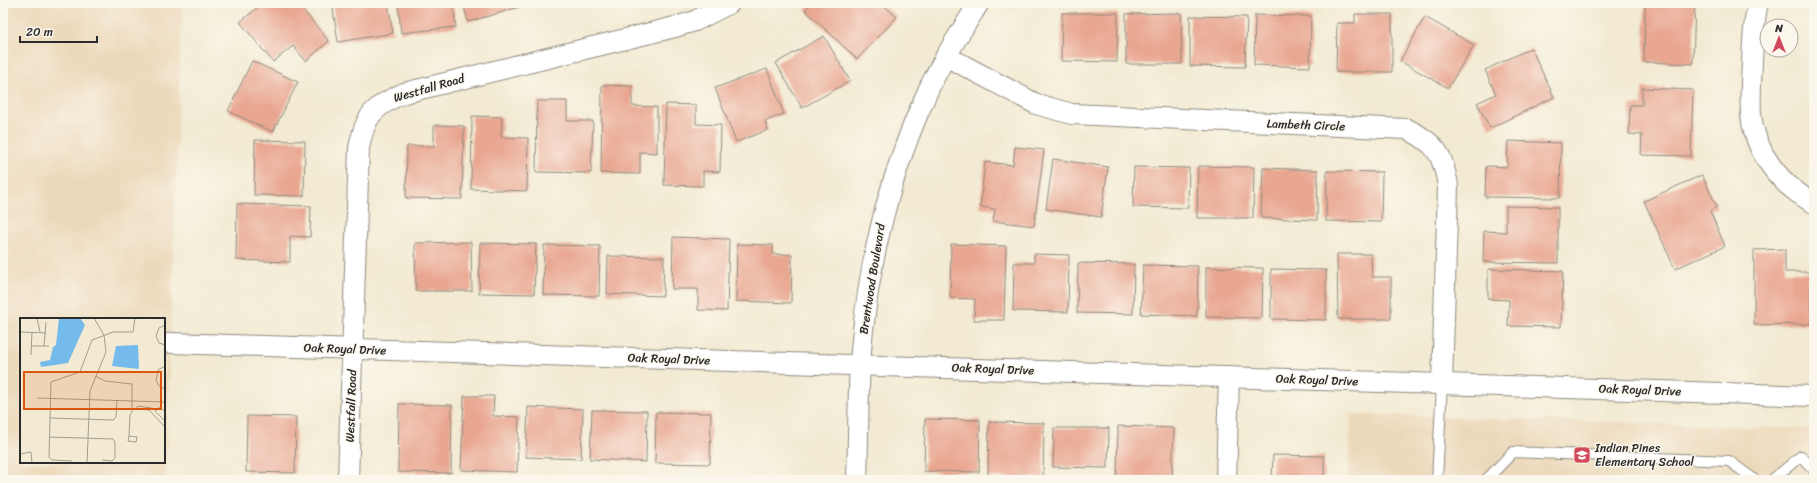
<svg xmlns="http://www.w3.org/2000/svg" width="1817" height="483" font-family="Sriracha,sans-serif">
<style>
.built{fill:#ecd8ba;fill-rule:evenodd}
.building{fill:#e9a792}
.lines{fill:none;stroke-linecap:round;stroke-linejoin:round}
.service-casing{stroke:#8e8a7e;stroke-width:12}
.minor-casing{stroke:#8e8a7e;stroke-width:22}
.service{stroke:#fff;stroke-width:10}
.minor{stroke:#fff;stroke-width:20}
.labels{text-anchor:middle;stroke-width:3;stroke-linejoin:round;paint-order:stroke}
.street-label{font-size:12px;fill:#2b2b2b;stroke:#fbf7ec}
.poi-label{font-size:12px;fill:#2b2b2b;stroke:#fbf7ec;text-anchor:start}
.inset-road{fill:none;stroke:#a29e8f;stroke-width:1}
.view{fill:#df570e;fill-opacity:0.15;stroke:#df570e;stroke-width:2}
.inset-edge{fill:none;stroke:#2b2b2b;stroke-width:2}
</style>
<rect width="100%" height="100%" fill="#fbf7ec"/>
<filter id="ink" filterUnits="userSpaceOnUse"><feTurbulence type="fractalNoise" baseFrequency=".025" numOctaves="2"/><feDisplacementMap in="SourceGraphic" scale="8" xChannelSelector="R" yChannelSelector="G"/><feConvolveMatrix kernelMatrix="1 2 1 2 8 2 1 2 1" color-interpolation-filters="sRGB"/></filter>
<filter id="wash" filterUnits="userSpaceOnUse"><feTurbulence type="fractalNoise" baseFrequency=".012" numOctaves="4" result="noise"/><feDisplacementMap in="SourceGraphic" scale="16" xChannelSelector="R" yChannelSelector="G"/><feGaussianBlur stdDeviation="0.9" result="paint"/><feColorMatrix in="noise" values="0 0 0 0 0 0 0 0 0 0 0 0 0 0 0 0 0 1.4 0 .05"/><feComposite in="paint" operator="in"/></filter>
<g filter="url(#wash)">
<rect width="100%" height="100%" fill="#f2ead2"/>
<g class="built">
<path d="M3,3H182L165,480H3ZM21,319H164V462H21Z"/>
<polygon points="1351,414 1814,429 1814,480 1349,480"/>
</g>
<g id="blocks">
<g class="building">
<polygon points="263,3 297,3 329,41 306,61 293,46 273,62 240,22"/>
<polygon points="332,3 388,3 393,33 338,42"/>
<polygon points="398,3 453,3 456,27 401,33"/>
<polygon points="463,3 522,3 523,6 468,22"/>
<polygon points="812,3 881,3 897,17 857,59 805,10"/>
<polygon points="1645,3 1695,3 1693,64 1644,62"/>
<polygon points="1062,13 1118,13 1117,62 1061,61"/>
<polygon points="1181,13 1182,64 1126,64 1126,14"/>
<polygon points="1355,14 1392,14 1392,72 1336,72 1337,23 1355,23"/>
<polygon points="1255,15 1311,16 1310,67 1254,65"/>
<polygon points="1190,16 1247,17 1245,67 1190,66"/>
<polygon points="1425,17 1474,45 1448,88 1400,61"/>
<polygon points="824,36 850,81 802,108 776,63"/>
<polygon points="1531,48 1554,97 1490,128 1477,103 1496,94 1485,70"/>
<polygon points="252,61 298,82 273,132 228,111"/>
<polygon points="767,69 784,114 765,121 768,130 736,142 715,88"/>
<polygon points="602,85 632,86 632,106 657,107 657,153 640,152 640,174 601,173"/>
<polygon points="1642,88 1693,90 1691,156 1641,155 1642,135 1629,134 1630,105 1642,105"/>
<polygon points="537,101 567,101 567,121 593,121 591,173 536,172"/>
<polygon points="666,104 696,105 696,124 721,125 720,172 703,171 703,186 664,185"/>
<polygon points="472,116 502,117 501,137 528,138 527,191 471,189"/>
<polygon points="434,125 464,126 462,199 406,198 407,146 434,146"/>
<polygon points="255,140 305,141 304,196 254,195"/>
<polygon points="1508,141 1561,143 1560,198 1485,197 1486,166 1507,167"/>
<polygon points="1015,147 1044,150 1034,226 993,221 995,209 980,207 985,162 1013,165"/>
<polygon points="1053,159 1108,167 1101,217 1046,209"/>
<polygon points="1198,166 1254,167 1253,218 1197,218"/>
<polygon points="1134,167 1189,168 1188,208 1133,207"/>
<polygon points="1263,168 1318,170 1317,220 1261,218"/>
<polygon points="1327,171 1382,172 1381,222 1326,221"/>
<polygon points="1702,175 1717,207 1710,211 1725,246 1675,269 1644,201"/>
<polygon points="237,204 311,206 310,237 290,236 290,262 236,260"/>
<polygon points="1506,206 1558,207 1558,263 1483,262 1484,231 1506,232"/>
<polygon points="673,237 729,239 727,311 698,310 698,289 672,289"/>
<polygon points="471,242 472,291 416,291 415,243"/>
<polygon points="480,243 536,244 534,294 479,293"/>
<polygon points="737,244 773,245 773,254 792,255 791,303 736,301"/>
<polygon points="951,244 1006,246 1004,320 974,320 975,299 950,298"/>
<polygon points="544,245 600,246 599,296 543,295"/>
<polygon points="1785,249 1785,272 1811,272 1811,324 1754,325 1754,250"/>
<polygon points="1034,254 1069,255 1068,312 1013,311 1014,263 1034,263"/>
<polygon points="1337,254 1371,254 1372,277 1391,277 1391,319 1338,319"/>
<polygon points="608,256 664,257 663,296 607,294"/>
<polygon points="1078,263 1134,264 1133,314 1077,313"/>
<polygon points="1143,265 1198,266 1197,316 1141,314"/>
<polygon points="1206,267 1263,268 1262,318 1206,317"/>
<polygon points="1271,269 1326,270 1326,320 1271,319"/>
<polygon points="1488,269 1563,271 1561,327 1508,326 1509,300 1488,299"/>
<polygon points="464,396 494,396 493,416 519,417 517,472 461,470"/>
<polygon points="399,404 452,405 451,473 398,472"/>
<polygon points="528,407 583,409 581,459 526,457"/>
<polygon points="592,410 647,411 646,462 590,459"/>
<polygon points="656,412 711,413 710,464 655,463"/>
<polygon points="247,416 296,417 295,473 246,472"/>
<polygon points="925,419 980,420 979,472 924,471"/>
<polygon points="989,422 1044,423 1043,478 988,477"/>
<polygon points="1118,426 1174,428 1172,479 1117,477"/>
<polygon points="1054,428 1109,428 1108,468 1053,467"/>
<polygon points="1273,455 1324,456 1324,480 1272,480"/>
<polygon points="206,478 224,479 224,480 206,480"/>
</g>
</g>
</g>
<g filter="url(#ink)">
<use href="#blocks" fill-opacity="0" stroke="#8e8a7e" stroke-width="1"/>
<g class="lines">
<g class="service-casing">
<g id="service">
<polyline points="1437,480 1442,384"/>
<polyline points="1486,480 1513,452 1729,461 1755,480"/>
<polyline points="1772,480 1801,456 1814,470"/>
</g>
</g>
<g class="minor-casing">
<g id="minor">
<path d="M1758,3C1753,23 1753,43 1752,63C1751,80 1750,98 1751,115C1755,153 1781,186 1814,203"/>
<path d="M946,56L1036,104L1072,114L1407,129C1436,143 1443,154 1448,186L1442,384"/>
<polyline points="171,343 1814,396"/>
<path d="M348,480L359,148C365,115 374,106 404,93L675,27L695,21L730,3"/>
<path d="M857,480C859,428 857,374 864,322C873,243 893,168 926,95C940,63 960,33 979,3"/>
<polyline points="1226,480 1229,377"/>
</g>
</g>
<use href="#service" class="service"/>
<use href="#minor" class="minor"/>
</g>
</g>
<defs>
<g id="school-square" transform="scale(0.9)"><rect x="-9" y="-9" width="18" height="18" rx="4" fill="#d1495b" stroke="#fbf7ec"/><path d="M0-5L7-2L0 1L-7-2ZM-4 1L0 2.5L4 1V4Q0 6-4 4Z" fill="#fff"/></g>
</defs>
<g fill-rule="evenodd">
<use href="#school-square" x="1582" y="455"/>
</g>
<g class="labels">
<g class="street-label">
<text transform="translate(429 88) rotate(-16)" y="4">Westfall Road</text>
<text transform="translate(1306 125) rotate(2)" y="4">Lambeth Circle</text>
<text transform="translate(872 279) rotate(-81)" y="4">Brentwood Boulevard</text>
<text transform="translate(345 349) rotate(2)" y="4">Oak Royal Drive</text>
<text transform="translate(669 359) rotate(2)" y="4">Oak Royal Drive</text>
<text transform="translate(993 369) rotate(2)" y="4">Oak Royal Drive</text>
<text transform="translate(1317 380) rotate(2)" y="4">Oak Royal Drive</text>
<text transform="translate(1640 390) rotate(2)" y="4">Oak Royal Drive</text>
<text transform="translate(351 406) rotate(-88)" y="4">Westfall Road</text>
</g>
<g class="poi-label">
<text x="1595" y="452">Indian Pines<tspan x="1595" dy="14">Elementary School</tspan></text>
</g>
</g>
<g transform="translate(20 318)">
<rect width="145" height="145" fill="#f2ead2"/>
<path d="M39,0H60L65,7L48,45L21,49L20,44L30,42L33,29L36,27ZM118,27L119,51L92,48L96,28Z" fill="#74baeb"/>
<path class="inset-road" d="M17,0L20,14M145,7L139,10L136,18L139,25L145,27M0,14L26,15M11,28H29M24,28L26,4M11,37L12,14M145,48L138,52L136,62L139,68L145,71M75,58L85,63L112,66V94L110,97L109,118L108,123L116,124L117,119L109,118M17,80L145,84M112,91L129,92L145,109M116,91L118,88L137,91M145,94L140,89L135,93L145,103M30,100L93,102L96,99L97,83M29,119L93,121L95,124V140L92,143L82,142M0,136L11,134L12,145M52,143L32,142L29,139L31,64L60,54L72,22L93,14H113L115,0M67,145L70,73L86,34L84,17L74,0"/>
<path class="view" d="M4,54H141V91H4Z"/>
<rect width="145" height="145" class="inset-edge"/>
</g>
<rect width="1817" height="483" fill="none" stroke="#fbf7ec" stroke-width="16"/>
<g transform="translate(1779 38)"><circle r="19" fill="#fbf7ec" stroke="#a8a59f"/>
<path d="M0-3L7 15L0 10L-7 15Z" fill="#d1495b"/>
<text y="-6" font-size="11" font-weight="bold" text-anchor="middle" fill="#2b2b2b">N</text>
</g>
<path d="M20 36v6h77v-6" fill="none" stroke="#2b2b2b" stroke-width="2"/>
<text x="26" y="36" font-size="12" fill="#2b2b2b" stroke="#fbf7ec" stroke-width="3" paint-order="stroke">20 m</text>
</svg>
